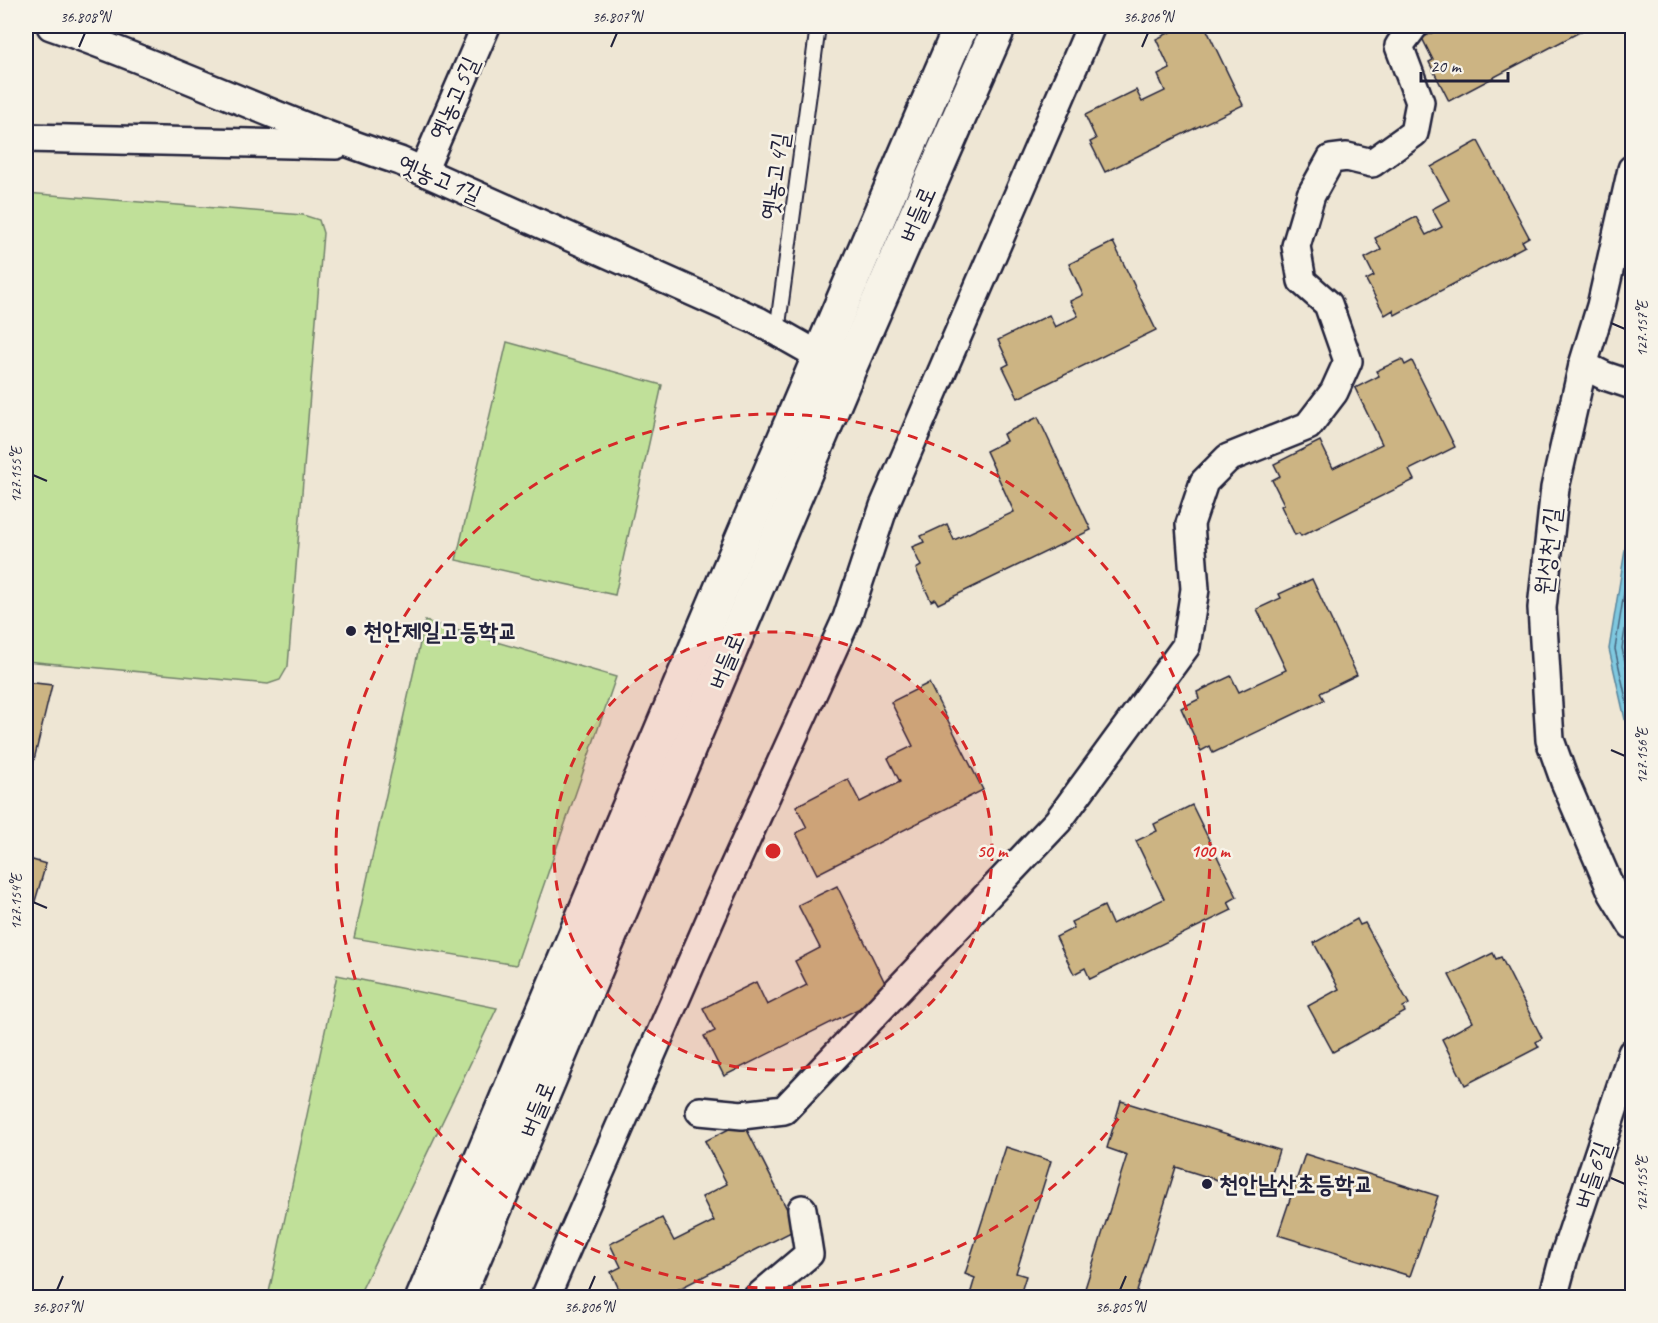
<svg xmlns="http://www.w3.org/2000/svg" width="1658" height="1323" font-family="Caveat,'Poor Story',sans-serif">
<style>
.green{fill:#c0e099;stroke:#71816a;stroke-width:1.5}
.water{fill:#7fc8df;stroke:#5a869d;stroke-width:1.5}
.lines{fill:none;stroke-linecap:round;stroke-linejoin:round}
.shore{stroke:#47647d;stroke-width:1.5}
.building{fill:#ccb483;stroke:#22223b;stroke-width:1.5}
.service-casing{stroke:#22223b;stroke-width:18}
.minor-casing{stroke:#22223b;stroke-width:32}
.tertiary-casing{stroke:#22223b;stroke-width:38}
.service{stroke:#f7f3e8;stroke-width:14}
.minor{stroke:#f7f3e8;stroke-width:27}
.tertiary{stroke:#f7f3e8;stroke-width:33}
.ticks{fill:none;stroke:#22223b;stroke-width:2}
.ring{fill:none;stroke:#d62828;stroke-width:3;stroke-dasharray:10 8}
.poi-dot{fill:#22223b;stroke:#f7f3e8;stroke-width:2}
.labels{text-anchor:middle;stroke-width:5;stroke-linejoin:round;paint-order:stroke}
.street-label{font-size:24px;fill:#22223b;stroke:#f7f3e8}
.poi-label{font-size:24px;font-weight:bold;fill:#22223b;stroke:#f7f3e8;text-anchor:start}
.centre{fill:#d62828;stroke:#f7f3e8;stroke-width:3}
.ring-label{font-size:18px;text-anchor:middle;font-weight:bold;fill:#d62828;stroke:#f7f3e8;stroke-width:5;stroke-linejoin:round;paint-order:stroke}
.neatline{fill:none;stroke:#22223b;stroke-width:2}
.ticks-label{font-size:15px;text-anchor:middle;fill:#22223b}
</style>
<rect width="100%" height="100%" fill="#eee6d4"/>
<filter id="ink" filterUnits="userSpaceOnUse"><feTurbulence type="fractalNoise" baseFrequency=".0167" numOctaves="2"/><feDisplacementMap in="SourceGraphic" scale="12" xChannelSelector="R" yChannelSelector="G"/><feConvolveMatrix kernelMatrix="1 2 1 2 8 2 1 2 1" color-interpolation-filters="sRGB"/></filter>
<g filter="url(#ink)">
<g class="green">
<polygon points="26,193 303,215 319,220 323,233 288,666 280,680 268,684 26,661"/>
<polygon points="507,342 662,385 615,595 456,560"/>
<polygon points="425,621 616,677 516,965 354,938"/>
<polygon points="337,975 497,1008 358,1297 268,1297"/>
</g>
<polygon class="water" points="1632,507 1632,750 1609,649"/>
<g class="lines">
<g class="shore">
<polyline points="1632,543 1615,649 1632,726"/>
<polyline points="1632,588 1622,648 1632,693"/>
</g>
</g>
<g class="building">
<polygon points="1183,26 1205,26 1243,105 1105,172 1090,142 1096,139 1085,115 1136,90 1142,102 1165,91 1158,75 1170,69 1156,39"/>
<polygon points="1445,26 1591,26 1449,101 1429,62 1433,60 1422,38"/>
<polygon points="1478,141 1529,237 1522,241 1525,246 1395,315 1393,310 1385,315 1366,280 1374,276 1365,258 1381,250 1375,238 1416,217 1426,235 1442,227 1432,209 1449,200 1431,167"/>
<polygon points="1113,242 1156,330 1018,398 1003,367 1009,364 998,340 1049,315 1055,327 1078,316 1070,301 1083,295 1069,264"/>
<polygon points="1402,359 1405,365 1412,361 1455,447 1409,470 1414,480 1301,536 1299,533 1295,535 1281,506 1284,504 1272,480 1280,476 1274,464 1320,441 1333,468 1382,444 1355,388 1379,376 1376,371"/>
<polygon points="1038,417 1091,530 938,604 935,599 931,601 916,569 921,566 912,547 924,542 921,536 947,524 954,540 1014,512 986,451 1006,441 1003,434"/>
<polygon points="1312,579 1357,675 1320,693 1324,700 1213,753 1210,746 1201,751 1181,708 1199,699 1197,692 1231,676 1239,692 1286,670 1257,609 1281,598 1279,594"/>
<polygon points="26,682 52,685 26,793"/>
<polygon points="929,683 983,790 817,874 796,833 807,828 796,806 848,779 860,802 900,782 888,758 913,746 891,702"/>
<polygon points="1192,805 1237,897 1228,902 1232,910 1090,979 1085,968 1074,974 1056,937 1074,928 1071,922 1104,906 1112,924 1164,899 1136,841 1157,831 1154,824"/>
<polygon points="26,858 46,864 33,908 26,907"/>
<polygon points="837,886 890,993 724,1076 704,1036 715,1031 703,1008 756,982 767,1005 807,985 795,961 820,948 798,905"/>
<polygon points="1357,919 1360,925 1365,923 1409,1004 1403,1007 1405,1012 1333,1052 1308,1006 1339,989 1314,943"/>
<polygon points="1493,953 1496,959 1501,957 1542,1038 1536,1042 1539,1047 1465,1085 1442,1039 1473,1022 1449,975"/>
<polygon points="1121,1101 1279,1150 1265,1195 1176,1167 1135,1298 1082,1298 1127,1155 1107,1148"/>
<polygon points="743,1122 797,1229 661,1298 623,1298 611,1272 621,1267 610,1244 662,1218 674,1241 714,1221 702,1197 727,1184 705,1141"/>
<polygon points="1006,1147 1051,1161 1016,1273 1026,1276 1019,1298 969,1298 975,1278 965,1274"/>
<polygon points="1305,1154 1438,1196 1410,1276 1278,1235"/>
</g>
<g class="lines">
<g class="service-casing">
<polyline id="service" points="777,332 818,26"/>
</g>
<g class="minor-casing">
<g id="minor">
<path d="M51,26C169,67 282,122 400,161L758,321L818,355"/>
<polyline points="26,138 336,145"/>
<polyline points="1632,169 1601,306 1583,365 1555,488 1542,608 1550,740 1565,782 1613,894 1632,925"/>
<polyline points="423,171 486,26"/>
<polyline points="1583,365 1605,376 1632,385"/>
<polyline points="700,1111 742,1115 784,1110 1058,821 1186,646 1195,589 1190,524 1204,482 1228,458 1308,426 1334,392 1348,361 1328,304 1302,281 1296,246 1311,195 1331,159 1347,157 1372,163 1414,133 1420,102 1399,46 1414,26"/>
<polyline points="545,1298 721,895 847,618 884,506 1091,26"/>
<polyline points="757,1298 809,1254 802,1209"/>
<polyline points="1553,1298 1564,1257 1632,1053"/>
</g>
</g>
<g class="tertiary-casing">
<g id="tertiary">
<path d="M423,1298C602,873 778,448 961,26"/>
<polyline points="457,1298 851,364 999,26"/>
</g>
</g>
<use href="#service" class="service"/>
<use href="#minor" class="minor"/>
<use href="#tertiary" class="tertiary"/>
</g>
</g>
<path class="ticks" d="M79,47L85,33M611,47L617,33M1142,47L1148,33M1611,323L1625,329M33,475L47,481M1611,750L1625,756M33,902L47,908M1611,1178L1625,1184M57,1290L63,1276M589,1290L595,1276M1120,1290L1126,1276"/>
<circle cx="773" cy="851" r="219" fill="#d62828" fill-opacity=".12"/>
<g class="ring">
<circle cx="773" cy="851" r="219"/>
<circle cx="773" cy="851" r="437"/>
</g>
<g class="poi-dot">
<circle cx="351" cy="631" r="6"/>
<circle cx="1207" cy="1184" r="6"/>
</g>
<g class="labels">
<g class="street-label">
<text transform="translate(454 98) rotate(-66)" y="8">옛농고5길</text>
<text transform="translate(775 176) rotate(-82)" y="8">옛농고4길</text>
<text transform="translate(440 179) rotate(23)" y="8">옛농고1길</text>
<text transform="translate(917 214) rotate(-66)" y="8">버들로</text>
<text transform="translate(1548 551) rotate(-84)" y="8">원성천1길</text>
<text transform="translate(726 661) rotate(-67)" y="8">버들로</text>
<text transform="translate(537 1109) rotate(-67)" y="8">버들로</text>
<text transform="translate(1592 1175) rotate(-71)" y="8">버들6길</text>
</g>
<g class="poi-label">
<text x="363" y="639">천안제일고등학교</text>
<text x="1219" y="1192">천안남산초등학교</text>
</g>
</g>
<circle cx="773" cy="851" r="9" class="centre"/>
<g class="ring-label">
<text x="992" y="857">50 m</text>
<text x="1210" y="857">100 m</text>
</g>
<rect width="1658" height="1323" fill="none" stroke="#f7f3e8" stroke-width="66"/>
<path d="M1421 72v9h87v-9" fill="none" stroke="#22223b" stroke-width="3"/>
<text x="1430" y="72" font-size="18" fill="#22223b" stroke="#f7f3e8" stroke-width="4.5" paint-order="stroke">20 m</text>
<rect x="33" y="33" width="1592" height="1257" class="neatline"/>
<g class="ticks-label">
<text x="85" y="22">36.808°N</text>
<text x="617" y="22">36.807°N</text>
<text x="1148" y="22">36.806°N</text>
<text transform="translate(1642 329) rotate(-90)" y="5">127.157°E</text>
<text transform="translate(16 475) rotate(-90)" y="5">127.155°E</text>
<text transform="translate(1642 756) rotate(-90)" y="5">127.156°E</text>
<text transform="translate(16 902) rotate(-90)" y="5">127.154°E</text>
<text transform="translate(1642 1184) rotate(-90)" y="5">127.155°E</text>
<text x="57" y="1312">36.807°N</text>
<text x="589" y="1312">36.806°N</text>
<text x="1120" y="1312">36.805°N</text>
</g>
</svg>
